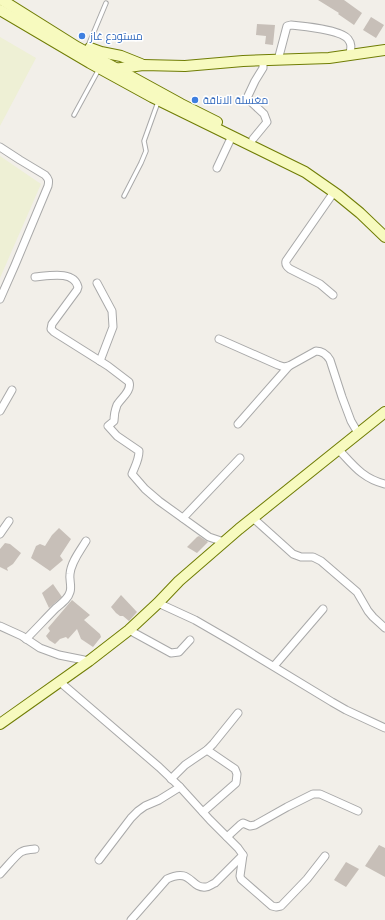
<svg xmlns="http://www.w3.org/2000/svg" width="385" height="920" font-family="'Golos Text',Cairo,sans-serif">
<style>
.farmland{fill:#eef0d5}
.building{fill:#c7bfb8}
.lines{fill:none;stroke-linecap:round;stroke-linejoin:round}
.lane-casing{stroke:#a9a9a9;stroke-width:5.5}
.street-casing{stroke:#a9a9a9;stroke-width:9}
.secondary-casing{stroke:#707d05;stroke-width:12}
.lane{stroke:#fff;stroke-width:3.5}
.street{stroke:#fff;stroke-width:7}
.secondary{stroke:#f7fabf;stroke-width:10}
.shop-dot{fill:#3f7fe0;stroke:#fff;stroke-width:1.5}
.labels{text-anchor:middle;stroke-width:3;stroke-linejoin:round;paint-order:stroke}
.shop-label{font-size:11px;fill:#366cbe;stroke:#fff;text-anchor:start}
</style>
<rect width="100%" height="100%" fill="#f2efe9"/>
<g class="farmland">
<polygon points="0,37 36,58 0,126"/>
<polygon points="0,156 41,184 0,278"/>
</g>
<g class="building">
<polygon points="318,0 344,0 362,13 354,25 338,14 339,13"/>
<polygon points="371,17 384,25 376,38 363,30"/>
<polygon points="257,24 275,25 273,45 265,44 266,36 256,35"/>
<polygon points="59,528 71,539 60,556 63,560 50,571 31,558 36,546 40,544 45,546 52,535"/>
<polygon points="199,536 208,542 197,553 187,547 197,537"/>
<polygon points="5,543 10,544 21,553 13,564 7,568 8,571 0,567 0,549"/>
<polygon points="53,584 62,597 49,608 42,593"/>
<polygon points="121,595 137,612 129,621 123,616 120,616 116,613 111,607"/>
<polygon points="72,600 90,615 84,620 100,634 101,637 93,647 81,639 77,629 68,639 66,637 60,639 55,644 49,640 46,636 50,631 48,628"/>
<polygon points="379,845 385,848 385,877 365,866"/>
<polygon points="346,862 359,869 346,887 334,880"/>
</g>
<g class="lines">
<g class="lane-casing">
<g id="lane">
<polyline points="88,46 106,3"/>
<polyline points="74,115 99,69"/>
<polyline points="124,196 141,163 146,151 144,141 158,102"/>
</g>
</g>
<g class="street-casing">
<g id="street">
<path d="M278,60L287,26L291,25C303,26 341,30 348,39C352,44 351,48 350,54"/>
<polyline points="253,139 267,122 264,114 247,98 255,81 263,68 263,60"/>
<path d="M0,147L20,160L45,175C49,179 49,181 48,186L15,265L0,299"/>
<polyline points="217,168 232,136"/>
<path d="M35,277C48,276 74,270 78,287L77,290L52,324L51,329L54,332L108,366L129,382C132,391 121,398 117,405C115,410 114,416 114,421L108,426L117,436L139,451C139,460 135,466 132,474L145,489L159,501L209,537L224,542"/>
<polyline points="97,283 112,311 113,327 100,361"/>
<path d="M333,295L320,284L290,269C287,267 285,265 286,261L334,192"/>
<path d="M219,339L278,365L284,367L289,366L316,351C322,351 327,355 330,360L342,397L351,421L358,433"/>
<polyline points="0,411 12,390"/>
<polyline points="238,424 289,366"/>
<path d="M338,449C353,465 363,479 385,484"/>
<polyline points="183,518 240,458"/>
<polyline points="253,518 293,554 301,557 313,557 321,561 357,592 368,611 373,617 385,628"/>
<polyline points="0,534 9,521"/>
<polyline points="158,603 195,620 233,642 332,702 346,710 385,728"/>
<polyline points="0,626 22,636 40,648 59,655 89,661"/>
<polyline points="129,630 171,653 179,652 190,640"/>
<path d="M26,639C36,629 46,618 56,608C62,603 68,599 70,592C72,586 69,580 70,574C71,562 80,551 86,541"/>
<polyline points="274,666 323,609"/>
<polyline points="60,682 159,767 180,787 210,820 238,848 243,855 240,876 241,879 272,906 276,907 281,906 307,879 325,856"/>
<polyline points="171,779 185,765 207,750 213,744 238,713"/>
<polyline points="203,812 236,783 237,774 235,769 207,750"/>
<polyline points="227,837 240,825 243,823 250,826 255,825 287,807 313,794 320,794 358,811"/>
<polyline points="99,860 131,818 138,811 145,806 159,800 180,787"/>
<path d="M0,874C5,869 16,855 21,852C26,849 30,850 35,849"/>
<path d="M131,920L167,879C192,867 190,889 206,887C209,887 212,884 215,883L243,855"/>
</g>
</g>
<g class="secondary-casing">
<g id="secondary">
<polyline points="2,0 77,47 181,104 217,122"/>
<polyline points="0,10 90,63 152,97 305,172 338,195 360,213 385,237"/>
<polyline points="90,48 101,52 121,56 141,64"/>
<polyline points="114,69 143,65 185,66 243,61 329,58 385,50"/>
<polyline points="0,724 89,661 129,630 158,603 179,581 239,529 385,412"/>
</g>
</g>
<use href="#lane" class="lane"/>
<use href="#street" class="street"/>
<use href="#secondary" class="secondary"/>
</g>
<g class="shop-dot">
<circle cx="82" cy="36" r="4"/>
<circle cx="195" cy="100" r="4"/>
</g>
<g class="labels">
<g class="shop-label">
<text x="90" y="40">مستودع غاز</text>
<text x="203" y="104">مغسلة الاناقة</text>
</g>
</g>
</svg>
